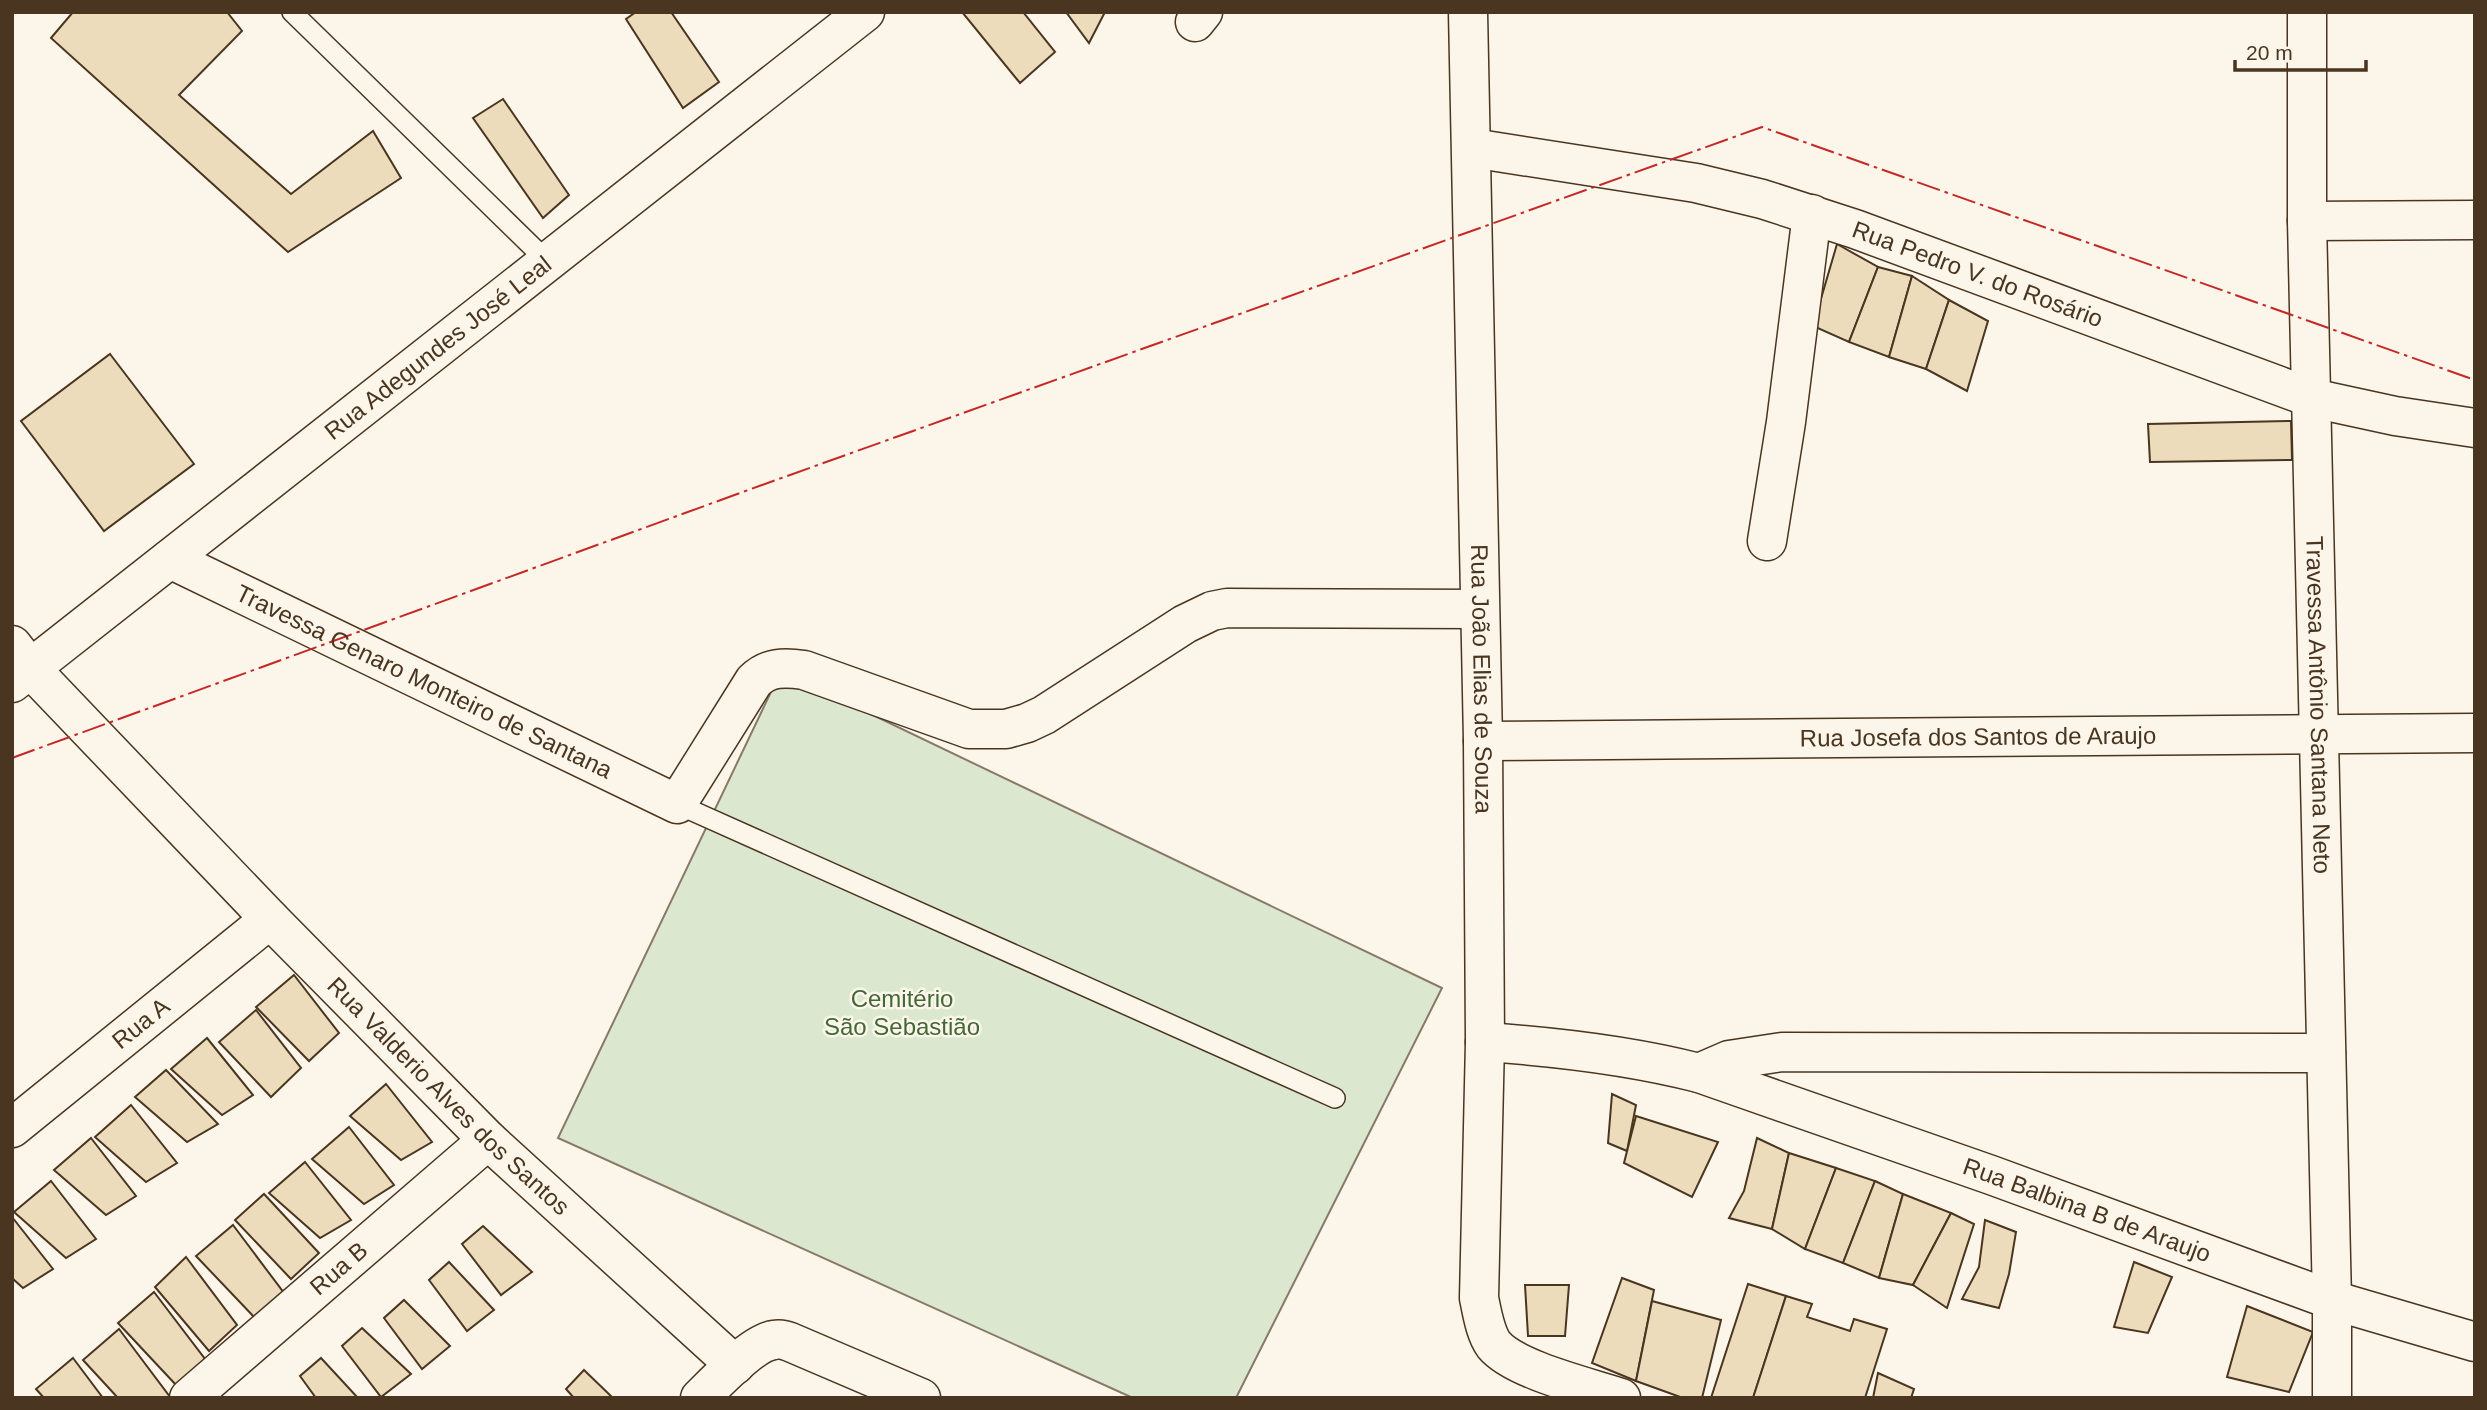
<svg xmlns="http://www.w3.org/2000/svg" width="2487" height="1410" font-family="Arial,sans-serif">
<style>
.green{fill:#dce7d0;stroke:#887966;stroke-width:2}
.building{fill:#ecdcbc;stroke:#4a3520;stroke-width:2}
.lines{fill:none;stroke-linecap:round;stroke-linejoin:round}
.service-casing{stroke:#4a3520;stroke-width:22}
.minor-casing{stroke:#4a3520;stroke-width:41}
.service{stroke:#fbf6e9;stroke-width:19}
.minor{stroke:#fbf6e9;stroke-width:38}
.power{stroke:#c62828;stroke-width:2;stroke-dasharray:24 5 3.5 5;stroke-linecap:butt}
.labels{text-anchor:middle;stroke-width:5;stroke-linejoin:round;paint-order:stroke}
.street-label{font-size:24px;fill:#4a3520;stroke:#fbf6e9}
.park-label{font-size:24px;fill:#436837;stroke:#fbf6e9}
</style>
<rect width="100%" height="100%" fill="#fbf6e9"/>
<polygon class="green" points="781,671 1442,988 1236,1398 1133,1398 558,1138"/>
<g class="building">
<polygon points="73,12 227,12 242,31 179,95 291,194 373,131 401,178 288,252 51,38"/>
<polygon points="636,12 671,12 719,82 683,108 626,19"/>
<polygon points="962,12 1023,12 1055,52 1020,83"/>
<polygon points="1066,12 1105,12 1089,43"/>
<polygon points="503,99 569,195 543,218 473,118"/>
<polygon points="1837,244 1878,267 1849,342 1813,326"/>
<polygon points="1878,267 1912,276 1889,357 1849,342"/>
<polygon points="1912,276 1949,300 1926,369 1889,357"/>
<polygon points="1949,300 1988,321 1967,391 1926,369"/>
<polygon points="110,354 194,464 104,531 21,421"/>
<polygon points="2291,421 2292,460 2150,462 2148,424"/>
<polygon points="294,975 339,1033 309,1061 256,1007"/>
<polygon points="256,1010 301,1068 271,1097 219,1042"/>
<polygon points="207,1038 253,1095 222,1115 171,1069"/>
<polygon points="166,1070 218,1124 187,1142 135,1097"/>
<polygon points="386,1084 432,1142 401,1160 350,1116"/>
<polygon points="1612,1094 1636,1105 1627,1151 1608,1143"/>
<polygon points="131,1105 177,1163 146,1182 95,1137"/>
<polygon points="1636,1116 1718,1142 1692,1197 1624,1163"/>
<polygon points="349,1127 394,1185 364,1204 312,1159"/>
<polygon points="91,1138 136,1196 106,1215 54,1170"/>
<polygon points="1757,1138 1789,1153 1772,1229 1729,1218 1744,1191"/>
<polygon points="1789,1153 1836,1168 1805,1249 1772,1229"/>
<polygon points="305,1162 351,1220 320,1238 269,1193"/>
<polygon points="1836,1168 1875,1181 1843,1263 1805,1249"/>
<polygon points="51,1181 96,1239 66,1258 14,1212"/>
<polygon points="1875,1181 1903,1194 1879,1278 1843,1263"/>
<polygon points="264,1194 319,1253 291,1279 235,1220"/>
<polygon points="1903,1194 1951,1213 1913,1285 1879,1278"/>
<polygon points="1951,1213 1974,1224 1947,1308 1913,1285"/>
<polygon points="12,1217 53,1269 23,1288 12,1278"/>
<polygon points="1985,1220 2016,1232 2009,1274 1999,1308 1962,1299 1979,1267"/>
<polygon points="233,1225 284,1293 256,1319 196,1256"/>
<polygon points="483,1226 532,1272 501,1295 462,1244"/>
<polygon points="186,1257 237,1325 209,1351 155,1287"/>
<polygon points="449,1262 494,1310 467,1331 429,1280"/>
<polygon points="2134,1262 2172,1277 2148,1333 2114,1327"/>
<polygon points="1622,1278 1654,1290 1636,1381 1592,1363"/>
<polygon points="1748,1284 1786,1296 1753,1398 1711,1398"/>
<polygon points="1525,1285 1569,1285 1565,1336 1528,1336"/>
<polygon points="154,1292 205,1359 177,1386 118,1323"/>
<polygon points="1786,1296 1812,1304 1807,1317 1850,1331 1854,1319 1887,1329 1865,1398 1753,1398"/>
<polygon points="404,1300 450,1346 422,1369 384,1318"/>
<polygon points="1652,1301 1721,1320 1702,1398 1683,1398 1636,1381"/>
<polygon points="2247,1306 2313,1332 2289,1392 2227,1377"/>
<polygon points="362,1328 411,1374 381,1397 342,1346"/>
<polygon points="119,1329 170,1397 169,1398 118,1398 83,1360"/>
<polygon points="73,1358 103,1398 44,1398 36,1389"/>
<polygon points="321,1358 358,1398 316,1398 300,1376"/>
<polygon points="584,1370 613,1398 574,1398 566,1389"/>
<polygon points="1878,1373 1914,1389 1911,1398 1873,1398"/>
</g>
<g class="lines">
<g class="service-casing">
<g id="service">
<polyline points="292,12 548,262"/>
<polyline points="677,804 1335,1098"/>
</g>
</g>
<g class="minor-casing">
<g id="minor">
<path id="s1" d="M1468,12L1483,741L1485,1042L1479,1298C1482,1312 1485,1333 1494,1345C1515,1370 1588,1387 1621,1398"/>
<path id="s2" d="M2307,12V221L2332,1300V1398"/>
<polyline points="1195,22 1203,12"/>
<path id="s3" d="M1472,148L1696,183L1762,199L1855,229L2312,398L2395,416L2475,428"/>
<polyline points="2307,221 2475,220"/>
<polyline points="1767,541 1786,422 1812,214"/>
<path id="s4" d="M170,559L677,804L754,681C768,667 784,667 804,670L969,729H1006L1027,723L1044,715L1185,624L1212,611L1227,608L1479,609"/>
<path id="s5" d="M12,645L30,668L270,919L488,1140L735,1365"/>
<path id="s6" d="M12,683L865,12"/>
<path id="s7" d="M1483,741L2475,733"/>
<path id="s8" d="M1485,1042C1558,1047 1629,1055 1699,1073L1991,1175L2332,1300L2475,1342"/>
<polyline points="1699,1073 1729,1060 1782,1052 2326,1053"/>
<path id="s9" d="M12,1128L270,919"/>
<path id="s10" d="M189,1398L488,1140"/>
<path d="M700,1398C715,1383 754,1342 774,1340C779,1339 785,1340 790,1342L921,1398"/>
</g>
</g>
<use href="#service" class="service"/>
<use href="#minor" class="minor"/>
<polyline class="power" points="12,758 762,485 1762,127 2475,380"/>
</g>
<g class="labels">
<g class="street-label">
<text dy="8" stroke="none"><textPath href="#s3" startOffset="523">Rua Pedro V. do Rosário</textPath></text>
<text dy="8" stroke="none"><textPath href="#s6" startOffset="542">Rua Adegundes José Leal</textPath></text>
<text dy="8" stroke="none"><textPath href="#s1" startOffset="667">Rua João Elias de Souza</textPath></text>
<text dy="8" stroke="none"><textPath href="#s4" startOffset="282">Travessa Genaro Monteiro de Santana</textPath></text>
<text dy="8" stroke="none"><textPath href="#s2" startOffset="693">Travessa Antônio Santana Neto</textPath></text>
<text dy="8" stroke="none"><textPath href="#s7" startOffset="495">Rua Josefa dos Santos de Araujo</textPath></text>
<text dy="8" stroke="none"><textPath href="#s9" startOffset="166">Rua A</textPath></text>
<text dy="8" stroke="none"><textPath href="#s5" startOffset="628">Rua Valderio Alves dos Santos</textPath></text>
<text dy="8" stroke="none"><textPath href="#s8" startOffset="628">Rua Balbina B de Araujo</textPath></text>
<text dy="8" stroke="none"><textPath href="#s10" startOffset="198">Rua B</textPath></text>
</g>
<g class="park-label">
<text x="902" y="1007">Cemitério<tspan x="902" dy="28">São Sebastião</tspan></text>
</g>
</g>
<rect width="2487" height="1410" fill="none" stroke="#4a3520" stroke-width="28"/>
<path d="M2235 60v10h131v-10" fill="none" stroke="#4a3520" stroke-width="3.5"/>
<text x="2246" y="60" font-size="21" fill="#4a3520" stroke="#fbf6e9" stroke-width="5" paint-order="stroke">20 m</text>
</svg>
